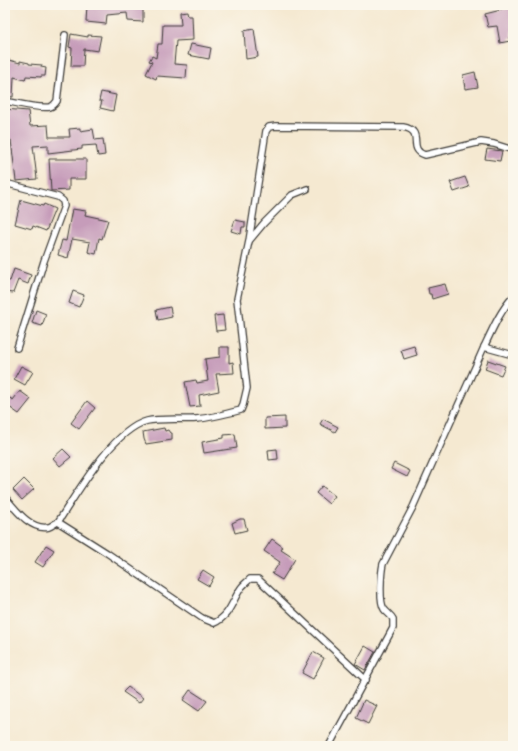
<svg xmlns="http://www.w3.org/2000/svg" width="518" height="751" font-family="Mali,sans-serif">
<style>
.building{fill:#c69cba}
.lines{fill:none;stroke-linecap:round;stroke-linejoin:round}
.street-casing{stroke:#3d3b37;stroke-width:8}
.street{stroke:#fff;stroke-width:5.5}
</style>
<rect width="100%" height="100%" fill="#fbf7ec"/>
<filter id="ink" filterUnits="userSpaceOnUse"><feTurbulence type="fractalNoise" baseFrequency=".025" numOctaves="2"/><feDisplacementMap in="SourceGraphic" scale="8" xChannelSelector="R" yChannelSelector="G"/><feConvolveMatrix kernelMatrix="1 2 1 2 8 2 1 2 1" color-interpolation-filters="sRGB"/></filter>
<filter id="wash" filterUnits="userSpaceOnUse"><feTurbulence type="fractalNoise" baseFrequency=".012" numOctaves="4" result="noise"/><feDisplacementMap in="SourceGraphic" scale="16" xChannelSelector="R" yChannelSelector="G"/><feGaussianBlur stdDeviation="0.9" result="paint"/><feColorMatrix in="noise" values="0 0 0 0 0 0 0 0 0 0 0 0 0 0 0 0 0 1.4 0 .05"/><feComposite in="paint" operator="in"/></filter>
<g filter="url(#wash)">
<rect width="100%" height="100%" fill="#f5e9d1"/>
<g id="blocks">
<g class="building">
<polygon points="87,5 108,5 108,6 135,5 143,7 143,22 128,21 127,13 107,15 106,24 86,22"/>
<polygon points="513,7 513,31 511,32 512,38 509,38 510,41 500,43 497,26 488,27 485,14"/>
<polygon points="187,11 188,16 192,16 193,40 176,41 174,64 187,65 186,78 157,76 156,79 146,74 152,62 149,61 152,56 156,58 158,44 162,44 163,25 181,25 180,12"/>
<polygon points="254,29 258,57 246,59 244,31"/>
<polygon points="71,34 88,37 88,35 101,36 98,51 84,49 83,66 71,66 72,48 69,47"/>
<polygon points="191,44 211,48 209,59 188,55"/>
<polygon points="9,60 20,63 20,61 29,63 29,64 42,65 41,67 46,68 45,76 41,76 41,77 26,76 25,80 14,77 13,97 5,96 6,75"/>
<polygon points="475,72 478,87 465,89 463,75"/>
<polygon points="101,92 116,95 113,111 100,108 102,101 99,101"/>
<polygon points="5,109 28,111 30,126 48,125 49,137 70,137 69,129 80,128 80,131 93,129 95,140 103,139 105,155 98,156 96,145 82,146 82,149 48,153 48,145 33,146 37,179 16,181 11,140 5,140 5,128 7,127"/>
<polygon points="487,149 502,151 500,161 485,159"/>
<polygon points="49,159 86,159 86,179 69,179 69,190 51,191"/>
<polygon points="465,177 469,187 454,192 450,182"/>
<polygon points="21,200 43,206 44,204 55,209 46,231 33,226 32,229 15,224"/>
<polygon points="72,209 86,211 85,215 108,220 102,239 99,238 96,254 88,252 90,242 72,239 68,258 58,255 62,240 66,241"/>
<polygon points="235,220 245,222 245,227 242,227 241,234 231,231"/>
<polygon points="14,269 31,275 28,284 18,280 13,293 5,292 5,280 10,281"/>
<polygon points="445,284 448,294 432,299 431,294 429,294 428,288"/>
<polygon points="73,291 84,295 79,307 69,303"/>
<polygon points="170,307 172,317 158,320 156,310"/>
<polygon points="36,310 46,314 42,326 32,323"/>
<polygon points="223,315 225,330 216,331 214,316"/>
<polygon points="414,346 417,355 404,359 401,350"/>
<polygon points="220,347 229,347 229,363 233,362 234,373 216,374 219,391 199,395 200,406 190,407 185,382 196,380 197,383 208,381 205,359 220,357"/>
<polygon points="488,360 505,366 501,375 485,369"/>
<polygon points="21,366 33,372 25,385 14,379"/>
<polygon points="20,391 31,399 19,414 5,404 5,395 13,400"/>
<polygon points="87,401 95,408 79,429 71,423"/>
<polygon points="285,417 285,428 265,429 265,418"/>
<polygon points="323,419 338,427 335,432 320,424"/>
<polygon points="164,428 165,431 168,430 170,433 172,433 172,440 146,444 144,439 143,432"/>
<polygon points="235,434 237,448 204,453 202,442 224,438 224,435"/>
<polygon points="63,449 71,457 60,466 53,458"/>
<polygon points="277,449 278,459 269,460 268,450"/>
<polygon points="394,463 410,471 407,477 391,469"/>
<polygon points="24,479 34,489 22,500 13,490"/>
<polygon points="322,486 335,496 329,504 316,493"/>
<polygon points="240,519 244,519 247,530 235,533 232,523"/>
<polygon points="272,539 283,547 281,550 295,559 282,580 272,574 280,562 264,551"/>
<polygon points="46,545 54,550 43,567 35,562"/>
<polygon points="203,570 214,577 209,586 197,579"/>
<polygon points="365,646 375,652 365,670 355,664"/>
<polygon points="313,652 324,658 313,679 302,673"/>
<polygon points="128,687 143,698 139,703 123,692"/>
<polygon points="190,690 207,701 199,711 183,700"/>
<polygon points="364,700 377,706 368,724 356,718"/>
</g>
</g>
</g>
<g filter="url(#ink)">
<use href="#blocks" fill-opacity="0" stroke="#3d3b37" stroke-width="1"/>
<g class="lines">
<g class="street-casing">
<g id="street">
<path d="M5,101C16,103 39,109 50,107C53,106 55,104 57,101L65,35"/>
<polyline points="5,183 58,197 63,201 64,206 44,261 17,348"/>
<path d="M249,241L266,131L269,127L276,126L403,127C426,131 406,149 425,155L481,142L494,144L513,150"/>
<polyline points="484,347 513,355"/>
<path d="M5,497C15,509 31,531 49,527C52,526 55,523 58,522C77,493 113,430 147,421C159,418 183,420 196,419C211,418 226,414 241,410L243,405L247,388L237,299L249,241L264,223L292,195L307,189"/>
<path d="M58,522L107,553L202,618L214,623C230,616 232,601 241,588C243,585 247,582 250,579H258L366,680"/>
<path d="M329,746L393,628V619C391,615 387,613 384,609C379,602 381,573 383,564L413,507L484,347C492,330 500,311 513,297"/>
</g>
</g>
<use href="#street" class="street"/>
</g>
</g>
<rect width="518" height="751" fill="none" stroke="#fbf7ec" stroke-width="20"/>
</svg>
